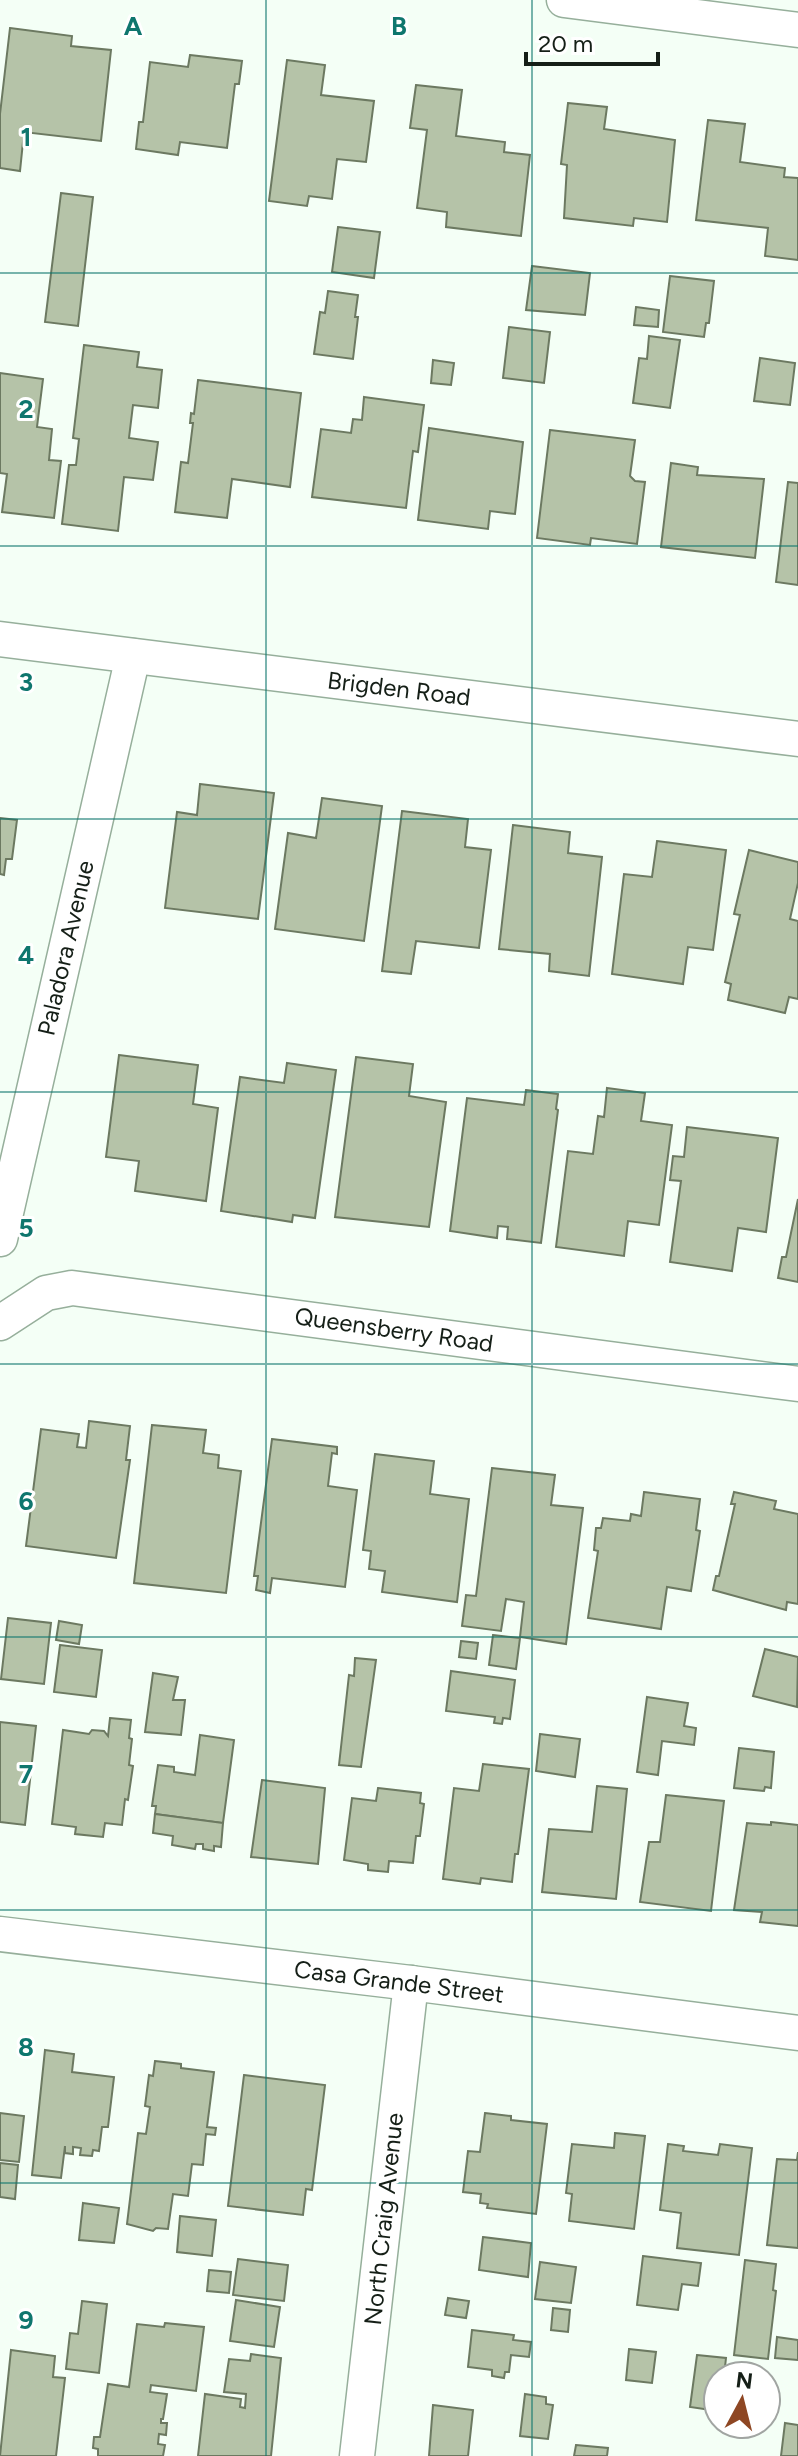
<svg xmlns="http://www.w3.org/2000/svg" width="798" height="2456" font-family="Figtree,sans-serif">
<style>
.building{fill:#b5c3a8;stroke:#6c7961;stroke-width:2}
.lines{fill:none;stroke-linecap:round;stroke-linejoin:round}
.street-casing{stroke:#96af9b;stroke-width:37}
.street{stroke:#fff;stroke-width:34}
.grid{fill:none;stroke:#0f766e;stroke-width:2;stroke-opacity:0.55}
.labels{text-anchor:middle;stroke-width:6;stroke-linejoin:round;paint-order:stroke}
.street-label{font-size:24px;fill:#151f17;stroke:#fff}
.grid-label{font-size:26px;text-anchor:middle;font-weight:bold;fill:#0f766e;stroke:#fff;stroke-width:6;stroke-linejoin:round;paint-order:stroke}
</style>
<rect width="100%" height="100%" fill="#f4fff6"/>
<g class="building">
<polygon points="10,28 72,36 71,46 111,50 101,141 24,132 20,171 0,168 0,114"/>
<polygon points="190,55 242,61 239,84 235,84 227,148 180,142 178,155 136,149 139,122 143,122 150,62 188,67"/>
<polygon points="287,60 325,65 321,95 374,101 366,162 337,159 332,199 309,196 307,206 269,201"/>
<polygon points="416,85 462,90 456,136 505,142 504,152 530,155 521,236 446,227 447,212 417,208 427,130 410,128"/>
<polygon points="568,103 607,107 604,129 675,140 667,222 634,218 633,226 564,218 567,165 561,164"/>
<polygon points="708,120 745,124 740,162 785,168 784,177 798,178 798,260 765,256 768,228 696,220"/>
<polygon points="61,193 93,197 78,326 45,322"/>
<polygon points="338,227 380,232 374,278 332,272"/>
<polygon points="532,266 590,273 585,315 526,310"/>
<polygon points="670,276 714,281 709,323 706,323 704,337 663,332"/>
<polygon points="328,291 358,295 355,317 358,317 353,359 314,354 320,312 325,313"/>
<polygon points="636,307 659,310 658,327 634,325"/>
<polygon points="509,327 550,332 544,383 503,378"/>
<polygon points="649,336 680,340 670,408 633,403 639,358 647,359"/>
<polygon points="84,345 139,352 137,367 162,370 158,408 133,405 129,438 158,442 153,480 124,477 118,531 62,524 69,465 76,465 79,439 73,438"/>
<polygon points="760,358 795,363 790,405 754,401"/>
<polygon points="433,360 454,363 451,385 431,383"/>
<polygon points="0,373 43,379 37,427 52,429 49,460 61,461 54,518 2,512 7,474 0,473"/>
<polygon points="198,380 301,393 290,487 232,479 227,518 175,512 181,462 188,463 193,423 190,423 191,413 194,414"/>
<polygon points="364,397 424,405 418,452 413,451 406,508 312,497 321,429 351,433 353,419 362,420"/>
<polygon points="429,428 523,442 515,514 490,511 488,529 418,520"/>
<polygon points="550,430 635,440 630,476 635,481 645,482 637,544 591,538 590,545 537,538"/>
<polygon points="671,463 698,467 697,475 764,479 755,558 661,547"/>
<polygon points="788,482 798,483 798,585 776,582"/>
<polygon points="200,784 274,793 258,919 165,908 177,812 197,815"/>
<polygon points="322,798 382,806 364,941 275,929 288,833 316,838"/>
<polygon points="402,811 468,819 465,847 491,850 479,948 416,941 411,974 382,971"/>
<polygon points="0,818 17,820 12,859 6,859 4,875 0,874"/>
<polygon points="513,825 570,832 568,853 602,857 589,976 549,971 550,954 499,949"/>
<polygon points="657,841 726,850 713,950 688,947 683,984 612,974 624,874 652,877"/>
<polygon points="749,850 798,862 798,883 790,919 798,921 798,999 789,997 785,1013 728,1000 731,984 725,982 740,915 734,914"/>
<polygon points="119,1055 198,1065 193,1104 218,1108 206,1201 135,1191 139,1161 106,1157"/>
<polygon points="356,1057 413,1064 409,1096 446,1102 429,1227 335,1217"/>
<polygon points="287,1063 336,1070 315,1218 293,1215 292,1222 221,1211 240,1077 284,1083"/>
<polygon points="607,1088 645,1093 641,1121 672,1125 659,1225 628,1221 624,1256 556,1247 568,1151 593,1154 598,1116 604,1117"/>
<polygon points="526,1090 558,1094 556,1109 558,1110 541,1243 507,1239 508,1227 498,1226 497,1238 450,1231 467,1098 524,1105"/>
<polygon points="687,1127 778,1138 766,1232 738,1228 732,1271 670,1262 681,1181 670,1180 673,1156 684,1157"/>
<polygon points="798,1199 798,1282 778,1278 782,1257 786,1257"/>
<polygon points="89,1421 130,1426 126,1460 130,1460 116,1558 26,1546 41,1429 79,1434 77,1447 86,1448"/>
<polygon points="152,1425 206,1430 203,1453 219,1455 218,1468 241,1471 226,1593 134,1583"/>
<polygon points="272,1439 337,1447 337,1454 332,1453 328,1486 357,1490 345,1587 272,1578 270,1593 256,1590 258,1576 254,1576"/>
<polygon points="375,1454 434,1461 430,1494 469,1499 457,1602 382,1592 385,1571 369,1569 371,1551 363,1550"/>
<polygon points="492,1468 555,1475 551,1505 583,1508 566,1644 520,1637 524,1602 506,1599 501,1631 462,1626 466,1595 476,1596"/>
<polygon points="644,1492 700,1499 696,1530 700,1531 691,1591 667,1587 661,1629 588,1618 598,1551 594,1550 596,1528 601,1528 603,1518 630,1521 631,1514 641,1516"/>
<polygon points="734,1492 776,1501 774,1509 798,1514 798,1604 787,1602 786,1610 713,1590 716,1576 719,1576 735,1504 731,1504"/>
<polygon points="8,1618 51,1623 44,1684 1,1679"/>
<polygon points="59,1621 82,1625 79,1644 56,1640"/>
<polygon points="493,1635 520,1638 516,1669 489,1665"/>
<polygon points="461,1641 478,1643 476,1659 459,1657"/>
<polygon points="60,1645 102,1650 96,1697 54,1692"/>
<polygon points="765,1649 798,1657 797,1707 753,1696"/>
<polygon points="355,1658 376,1660 361,1767 339,1765 349,1675 354,1676"/>
<polygon points="451,1671 515,1680 510,1719 503,1718 502,1724 494,1723 495,1717 446,1711"/>
<polygon points="153,1673 178,1677 173,1700 185,1700 181,1735 145,1732"/>
<polygon points="647,1697 688,1703 684,1726 696,1728 694,1745 662,1741 658,1775 637,1772"/>
<polygon points="110,1718 131,1720 129,1738 132,1739 129,1765 133,1766 128,1800 125,1799 122,1825 105,1823 103,1837 75,1834 76,1827 52,1824 63,1730 89,1734 92,1730 104,1731 108,1736"/>
<polygon points="0,1722 36,1726 25,1825 0,1822"/>
<polygon points="540,1734 580,1739 575,1777 536,1771"/>
<polygon points="200,1735 234,1740 223,1823 155,1814 156,1806 152,1806 158,1765 174,1767 174,1772 195,1775"/>
<polygon points="739,1748 774,1752 771,1788 765,1787 764,1791 734,1788"/>
<polygon points="483,1764 529,1769 518,1854 515,1854 512,1882 481,1878 480,1884 443,1879 454,1788 479,1791"/>
<polygon points="262,1780 325,1788 318,1864 251,1857"/>
<polygon points="597,1786 627,1789 616,1899 542,1892 549,1829 592,1832"/>
<polygon points="378,1788 421,1793 420,1803 424,1804 420,1836 416,1836 413,1863 389,1861 388,1872 368,1870 368,1864 344,1860 352,1798 376,1801"/>
<polygon points="666,1795 724,1801 711,1911 640,1902 649,1842 660,1842"/>
<polygon points="155,1814 223,1823 221,1847 214,1846 214,1851 203,1849 203,1844 196,1844 195,1849 172,1845 173,1836 153,1833"/>
<polygon points="771,1822 798,1825 798,1926 760,1922 762,1912 734,1910 747,1823 771,1825"/>
<polygon points="45,2050 74,2054 72,2072 114,2077 108,2127 102,2127 99,2151 93,2150 92,2156 80,2155 81,2148 73,2147 73,2154 65,2153 65,2146 61,2178 32,2175"/>
<polygon points="155,2061 181,2064 181,2068 214,2072 207,2127 216,2128 215,2135 206,2134 203,2165 192,2164 188,2196 173,2194 168,2229 156,2228 153,2231 127,2224 138,2133 146,2134 150,2107 145,2106 149,2075 153,2076"/>
<polygon points="244,2075 325,2085 312,2190 306,2189 303,2215 228,2206"/>
<polygon points="0,2113 24,2116 19,2162 0,2160"/>
<polygon points="485,2113 511,2116 511,2120 547,2124 536,2214 487,2208 488,2204 480,2203 481,2194 463,2192 468,2151 480,2152"/>
<polygon points="615,2133 645,2136 634,2229 569,2221 572,2194 566,2193 572,2144 614,2148"/>
<polygon points="668,2144 684,2146 683,2151 718,2155 720,2144 752,2148 739,2255 677,2248 681,2213 660,2210"/>
<polygon points="798,2152 798,2248 767,2245 777,2159 797,2160"/>
<polygon points="0,2163 18,2165 15,2199 0,2197"/>
<polygon points="83,2203 119,2208 114,2243 79,2240"/>
<polygon points="180,2216 216,2220 212,2256 177,2252"/>
<polygon points="483,2237 531,2243 528,2277 479,2270"/>
<polygon points="643,2256 701,2263 698,2286 682,2284 678,2310 637,2305"/>
<polygon points="238,2259 288,2265 284,2301 233,2295"/>
<polygon points="745,2260 776,2264 773,2290 776,2291 768,2359 734,2355"/>
<polygon points="540,2262 576,2267 571,2303 535,2299"/>
<polygon points="209,2270 231,2272 229,2293 207,2291"/>
<polygon points="448,2298 469,2301 466,2318 445,2315"/>
<polygon points="236,2300 280,2307 274,2347 230,2341"/>
<polygon points="82,2301 107,2304 99,2373 66,2369 70,2333 78,2334"/>
<polygon points="553,2308 570,2310 568,2332 551,2330"/>
<polygon points="165,2323 204,2327 196,2391 151,2385 150,2392 167,2394 163,2419 161,2419 161,2423 167,2423 166,2435 159,2434 158,2444 165,2445 163,2456 98,2456 98,2449 93,2448 94,2437 100,2437 108,2384 129,2387 137,2324 164,2327"/>
<polygon points="472,2330 514,2335 513,2340 531,2342 529,2357 511,2355 509,2372 505,2372 504,2378 492,2376 492,2370 468,2367"/>
<polygon points="777,2337 798,2340 798,2360 775,2358"/>
<polygon points="629,2349 656,2352 652,2383 626,2380"/>
<polygon points="11,2350 55,2356 53,2377 65,2378 56,2456 0,2456"/>
<polygon points="251,2354 281,2358 271,2456 198,2456 205,2394 241,2399 240,2407 245,2408 246,2394 224,2392 229,2359 250,2361"/>
<polygon points="697,2355 726,2358 724,2376 718,2376 718,2411 690,2407"/>
<polygon points="736,2372 770,2376 766,2416 766,2376 735,2376"/>
<polygon points="525,2394 546,2397 546,2404 553,2405 548,2439 520,2436"/>
<polygon points="433,2405 473,2410 468,2456 429,2456"/>
<polygon points="785,2423 798,2425 798,2456 781,2456"/>
<polygon points="576,2445 608,2448 607,2456 574,2456"/>
</g>
<g class="lines">
<g class="street-casing">
<g id="street">
<polyline points="564,0 798,30"/>
<polyline points="0,639 798,739"/>
<polyline points="0,1239 133,656"/>
<polyline points="0,1323 46,1293 72,1288 798,1384"/>
<polyline points="0,1934 411,1983 798,2033"/>
<polyline points="357,2456 411,1983"/>
</g>
</g>
<use href="#street" class="street"/>
</g>
<path class="grid" d="M266,0V2456M532,0V2456M0,273H798M0,546H798M0,819H798M0,1092H798M0,1364H798M0,1637H798M0,1910H798M0,2183H798"/>
<g class="labels">
<g class="street-label">
<text transform="translate(399 689) rotate(7)" y="8">Brigden Road</text>
<text transform="translate(66 948) rotate(-77)" y="8">Paladora Avenue</text>
<text transform="translate(394 1330) rotate(8)" y="8">Queensberry Road</text>
<text transform="translate(399 1982) rotate(7)" y="8">Casa Grande Street</text>
<text transform="translate(384 2219) rotate(-84)" y="8">North Craig Avenue</text>
</g>
</g>
<g class="grid-label">
<text x="133" y="35">A</text>
<text x="399" y="35">B</text>
<text x="26" y="146">1</text>
<text x="26" y="418">2</text>
<text x="26" y="691">3</text>
<text x="26" y="964">4</text>
<text x="26" y="1237">5</text>
<text x="26" y="1510">6</text>
<text x="26" y="1783">7</text>
<text x="26" y="2056">8</text>
<text x="26" y="2329">9</text>
</g>
<g transform="translate(742 2400) rotate(7)"><circle r="38" fill="#ffffff" stroke="#a1a5a2" stroke-width="2"/>
<path d="M0-6L14 30L0 20L-14 30Z" fill="#8e4723"/>
<text y="-12" font-size="22" font-weight="bold" text-anchor="middle" fill="#151f17">N</text>
</g>
<path d="M526 52v12h132v-12" fill="none" stroke="#151f17" stroke-width="4"/>
<text x="538" y="52" font-size="24" fill="#151f17" stroke="#ffffff" stroke-width="6" paint-order="stroke">20 m</text>
</svg>
